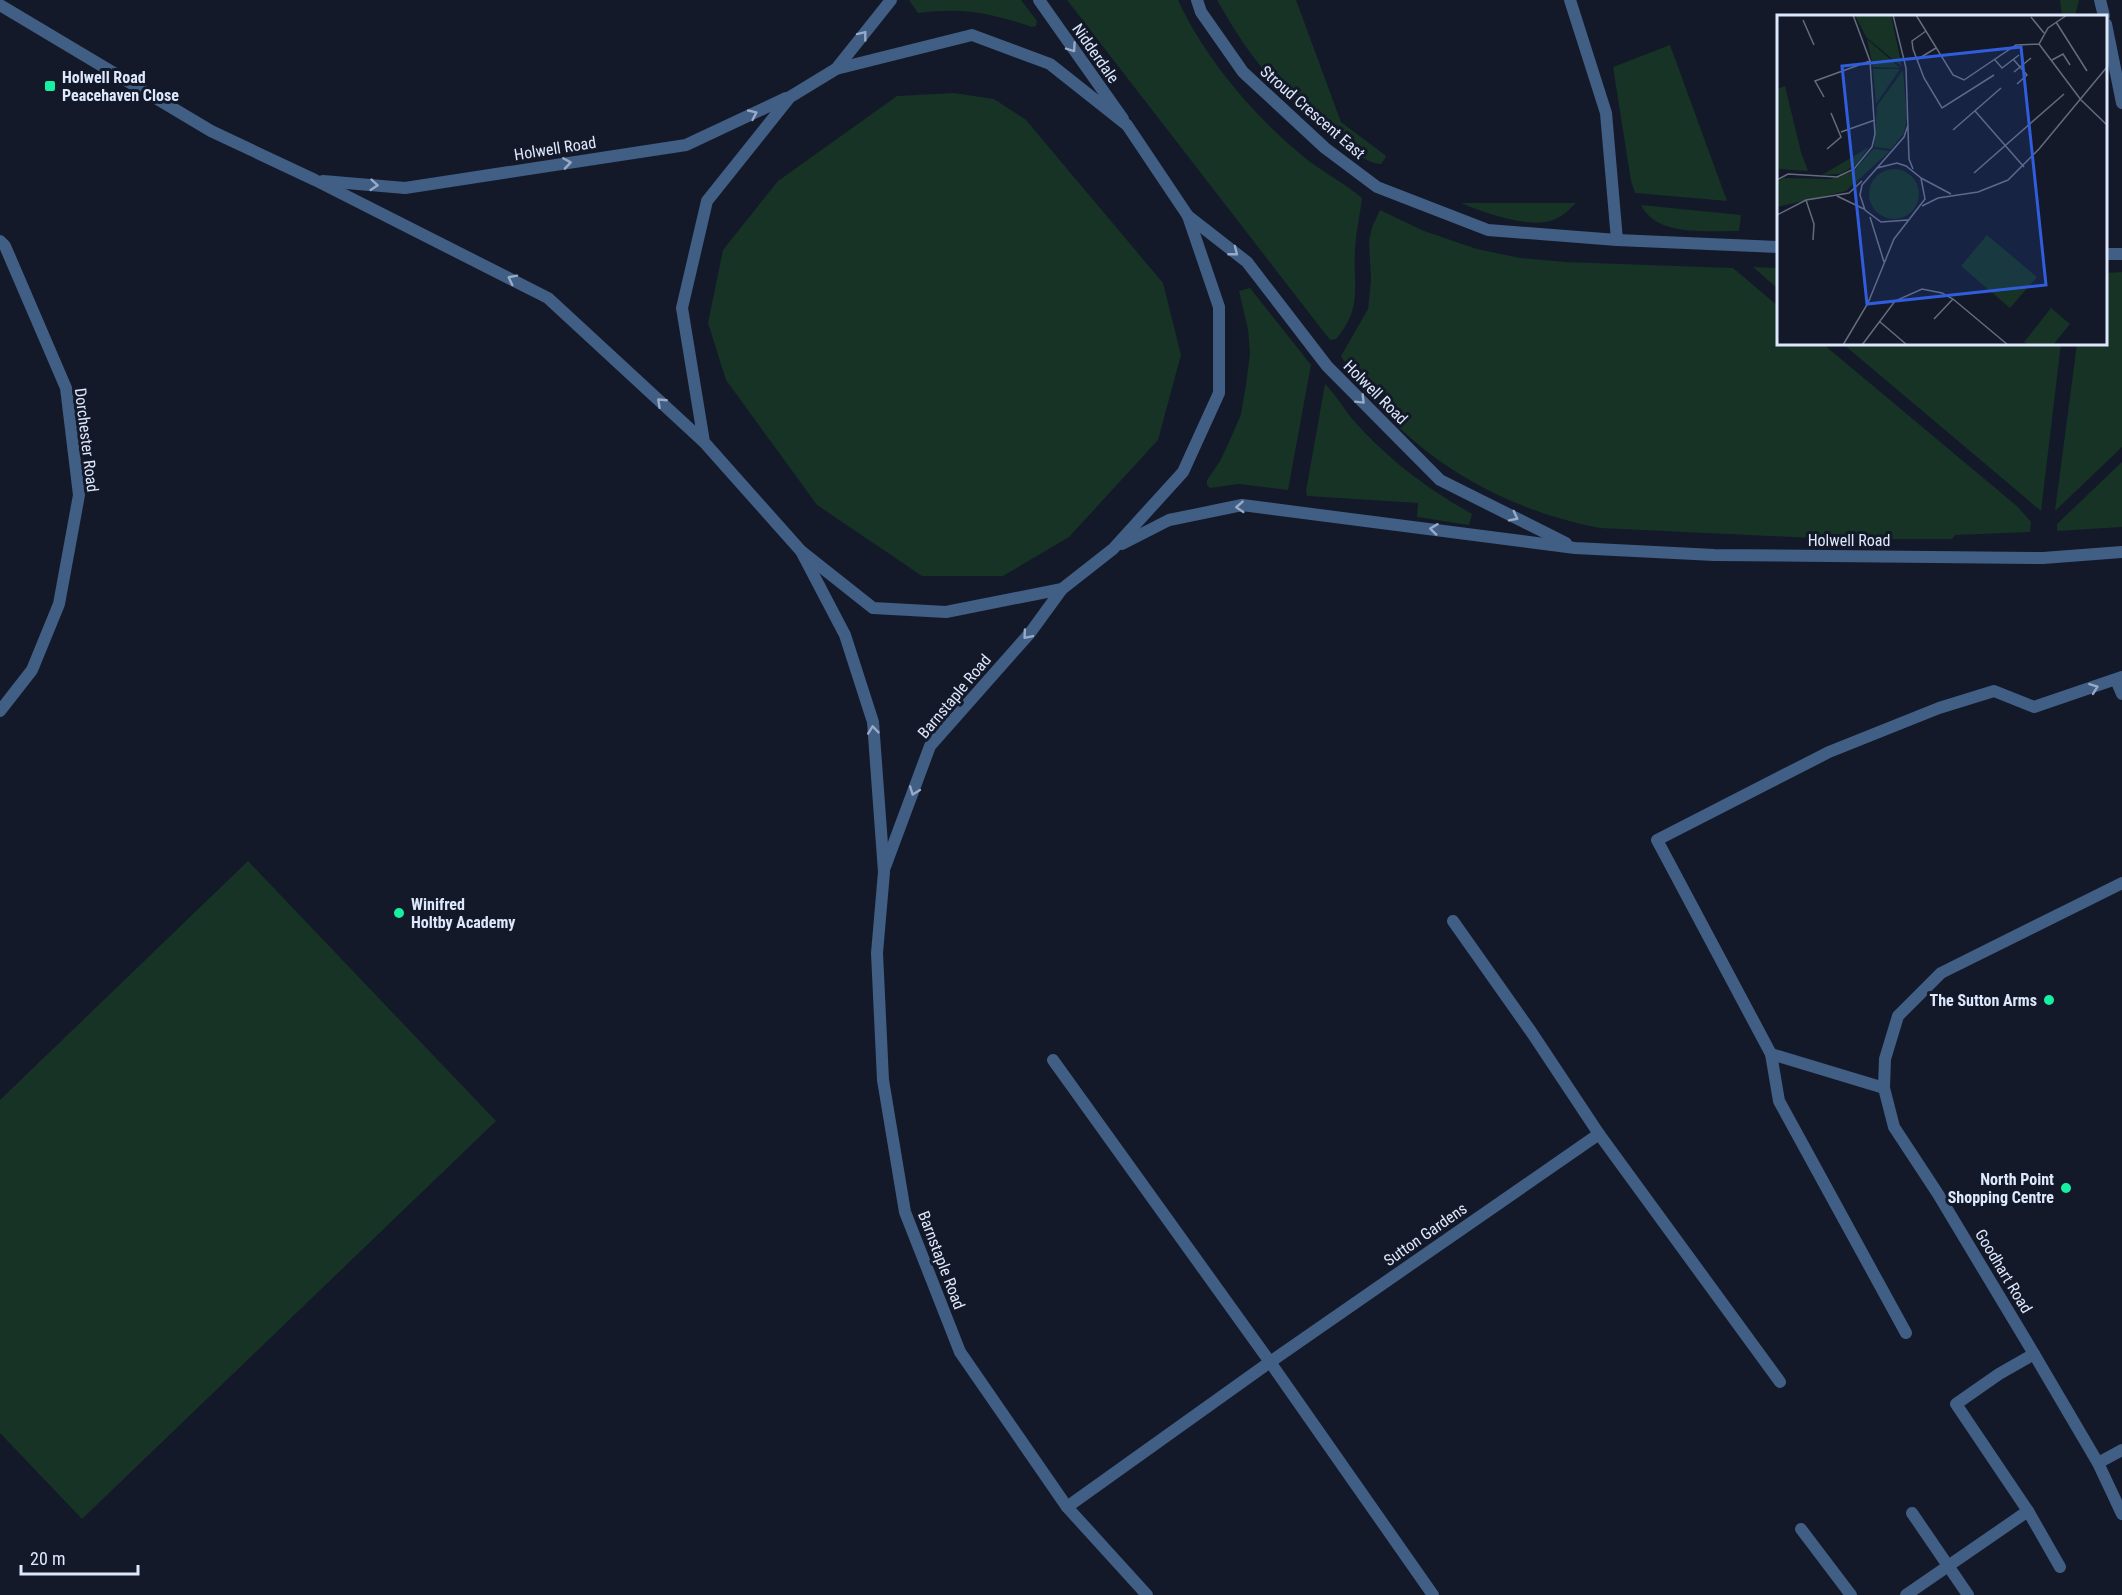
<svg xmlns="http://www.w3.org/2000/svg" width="2122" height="1595" font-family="'Roboto Condensed',sans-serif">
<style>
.green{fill:#163325}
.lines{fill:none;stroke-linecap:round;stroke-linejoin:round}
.service{stroke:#415e85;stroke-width:12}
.minor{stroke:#415e85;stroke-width:12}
.tertiary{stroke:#415e85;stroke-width:12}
.oneway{stroke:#97aac7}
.poi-dot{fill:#17efa1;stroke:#131929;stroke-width:2}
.labels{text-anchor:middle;stroke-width:6;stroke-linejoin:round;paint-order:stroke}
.street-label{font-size:16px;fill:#dde8fd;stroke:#131929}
.poi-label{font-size:16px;font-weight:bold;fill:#dde8fd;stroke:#131929;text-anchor:start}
.inset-road{fill:none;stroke:#646c7e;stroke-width:1.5}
.view{fill:#305ddc;fill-opacity:0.15;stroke:#305ddc;stroke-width:3}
.inset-edge{fill:none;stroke:#dde8fd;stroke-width:3}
</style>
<rect width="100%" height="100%" fill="#131929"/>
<g class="green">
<path d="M909,0H1021L1037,21L1036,26L1032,27C990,13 963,7 918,13Z"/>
<path d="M1067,0H1178C1205,59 1258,121 1309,161C1326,174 1346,184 1362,198C1360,215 1356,232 1355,250C1353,286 1363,308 1336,339L1330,340Z"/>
<path d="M1217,0H1296L1341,122L1385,155L1386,157L1381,164C1350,163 1271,81 1252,55C1239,38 1228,19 1217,0Z"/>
<polygon points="2060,0 2079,0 2075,16 2062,16"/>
<polygon points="1670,45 1727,201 1635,193 1631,181 1613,67"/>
<polygon points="954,93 994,99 1026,120 1163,283 1181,355 1158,440 1069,537 1003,576 922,576 817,505 726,380 708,323 723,250 778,181 897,96"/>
<path d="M1461,203H1576C1569,210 1563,216 1553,220C1529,229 1485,213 1461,203Z"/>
<path d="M1641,205L1741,215L1739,231C1709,230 1657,238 1641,205Z"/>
<path d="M1380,210L1424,231L1477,249L1520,258L1565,262L1733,268L1778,306V344H1823L2018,507L2031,522L2030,532L1955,535L1952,539H1836L1600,528C1494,508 1398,449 1341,356L1368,309L1371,280L1369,241L1372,227Z"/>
<polygon points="1753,267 1778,268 1778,289"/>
<polygon points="2122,272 2122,447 2055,511 2077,344 2106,344 2106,273"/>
<polygon points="1250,288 1311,365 1288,490 1239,484 1210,488 1207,485 1207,480 1220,461 1230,440 1241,414 1246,385 1250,353 1248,329 1239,291"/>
<polygon points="1843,344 2061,344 2041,511"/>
<path d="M1325,384C1336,395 1344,409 1354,421C1390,461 1425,487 1472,514L1469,525L1417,517L1418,503L1307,496L1306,491Z"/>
<polygon points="2122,462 2122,527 2057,531 2057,524"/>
<polygon points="248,861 496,1121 82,1519 0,1433 0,1100"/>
</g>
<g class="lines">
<g class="service">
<polyline points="2116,680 2122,694"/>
<polyline points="1771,1054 1884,1088"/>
<polyline points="1906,1333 1779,1101 1771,1054 1657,840 1829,752 1939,708 1994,691 2034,707 2122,677"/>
<polyline points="2034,1354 1999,1374 1956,1404 2028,1511 2060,1567"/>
<polyline points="2098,1463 2122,1450"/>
<polyline points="1912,1513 1968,1595"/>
<polyline points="1801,1529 1851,1595"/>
<polyline points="1906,1595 2028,1511"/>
</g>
<g class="minor">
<polyline points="1039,0 1123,119"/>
<polyline points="1197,0 1201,12 1243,72 1325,148 1377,187 1488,230 1617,240 1778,247"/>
<polyline points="1570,0 1606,113 1617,240"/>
<polyline points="2100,0 2104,16"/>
<polyline points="2106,24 2122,103"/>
<polyline points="836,69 891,0"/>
<polyline points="0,241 5,246 66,388 79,495 59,604 32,670 0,711"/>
<polyline points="2106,254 2122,254"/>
<polyline points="801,551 845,635 873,722 884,872 877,953 883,1080 905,1212 960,1352 1067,1507 1147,1595"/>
<polyline points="885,867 930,746 1030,633 1062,589"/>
<polyline points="2122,883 1941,973 1898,1016 1885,1059 1884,1088 1894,1127 1938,1194 2034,1354 2098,1463 2122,1514"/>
<polyline points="1453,921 1532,1033 1599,1134 1780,1382"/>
<polyline points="1053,1060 1270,1362 1433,1595"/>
<polyline points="1067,1507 1270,1362 1599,1134"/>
</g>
<g class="tertiary">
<polyline points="0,5 211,131 315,180 548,298 704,442 801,551 873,608 946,612 1062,589 1113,549 1183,472 1219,393 1219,307 1188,216 1127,125 1050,64 972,35 836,69 790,97 707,201 682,308 704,442"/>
<polyline points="323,181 405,188 686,145 786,98"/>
<polyline points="1188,216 1247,262 1327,366 1440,480 1566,543"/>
<polyline points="1122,544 1169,520 1242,505 1575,548 1714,555 2043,558 2122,552"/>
</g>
</g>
<defs><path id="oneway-chevron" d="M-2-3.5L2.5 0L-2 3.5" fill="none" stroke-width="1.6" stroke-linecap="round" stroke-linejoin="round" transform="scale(1.5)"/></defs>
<g class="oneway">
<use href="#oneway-chevron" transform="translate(863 35) rotate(-52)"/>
<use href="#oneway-chevron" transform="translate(1072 48) rotate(55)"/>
<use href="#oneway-chevron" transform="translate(753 114) rotate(-25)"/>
<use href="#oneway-chevron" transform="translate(567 163) rotate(-9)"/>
<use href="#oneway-chevron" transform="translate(374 185) rotate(5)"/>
<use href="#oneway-chevron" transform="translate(1234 252) rotate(38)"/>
<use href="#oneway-chevron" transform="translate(512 279) rotate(-153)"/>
<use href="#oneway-chevron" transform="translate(1361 400) rotate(45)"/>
<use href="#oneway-chevron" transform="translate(661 402) rotate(-137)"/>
<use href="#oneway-chevron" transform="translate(1240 507) rotate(176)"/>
<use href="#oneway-chevron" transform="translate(1514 517) rotate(27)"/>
<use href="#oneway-chevron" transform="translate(1434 529) rotate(-173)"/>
<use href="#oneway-chevron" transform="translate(1027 635) rotate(130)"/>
<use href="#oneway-chevron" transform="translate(2094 688) rotate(-20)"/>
<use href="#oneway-chevron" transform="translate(873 730) rotate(-96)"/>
<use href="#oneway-chevron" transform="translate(914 791) rotate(110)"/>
</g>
<g class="poi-dot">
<rect x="44" y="80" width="12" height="12" rx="3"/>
<circle cx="399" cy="913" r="6"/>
<circle cx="2049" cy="1000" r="6"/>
<circle cx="2066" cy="1188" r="6"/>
</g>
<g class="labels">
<g class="street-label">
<text transform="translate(1096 53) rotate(55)" y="6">Nidderdale</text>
<text transform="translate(1313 112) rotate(41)" y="6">Stroud Crescent East</text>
<text transform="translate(555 148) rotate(-9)" y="6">Holwell Road</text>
<text transform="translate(1376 392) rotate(45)" y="6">Holwell Road</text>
<text transform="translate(87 440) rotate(83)" y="6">Dorchester Road</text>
<text x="1849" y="546">Holwell Road</text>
<text transform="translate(954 696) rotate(-50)" y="6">Barnstaple Road</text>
<text transform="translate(1425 1234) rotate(-35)" y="6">Sutton Gardens</text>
<text transform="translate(942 1260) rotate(69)" y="6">Barnstaple Road</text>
<text transform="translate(2004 1271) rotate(59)" y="6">Goodhart Road</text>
</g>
<g class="poi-label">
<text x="62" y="83">Holwell Road<tspan x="62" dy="18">Peacehaven Close</tspan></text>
<text x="411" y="910">Winifred<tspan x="411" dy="18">Holtby Academy</tspan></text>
<text x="2037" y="1006" text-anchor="end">The Sutton Arms</text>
<text x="2054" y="1185" text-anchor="end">North Point<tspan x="2054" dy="18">Shopping Centre</tspan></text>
</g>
</g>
<g transform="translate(1777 15)">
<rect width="330" height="330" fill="#131929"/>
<path d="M78,0H114L125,52L89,22ZM90,24L123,53L96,52ZM96,54H123L99,89ZM126,55L130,103L127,118L114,134L97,132L100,91ZM8,71L24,137L31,156L0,154V74ZM92,132L79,150L63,159L45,160ZM96,134L113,136L69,176L0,192V167L6,163L54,164L77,156ZM92 179a25 25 0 1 1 50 0a25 25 0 1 1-50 0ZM210,220L260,262L233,293L184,251ZM274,293L293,309L276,330H251L247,327Z" fill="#163325"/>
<path class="inset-road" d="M116,0L129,53L132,144L136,154M139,0L176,60L187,65L239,30L262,29L271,13L290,0M254,2L267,18M26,5L37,30M279,7L310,56M149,16L135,26L136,34L147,63L165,93L217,60M262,29L304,85L330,110M141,44L159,33M236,44L250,60L240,69M218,45L225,53L242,40M275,45L286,39L293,50M237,57L254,43M47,82L38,66L93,46M198,96L247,152M176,115L224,73M64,117L98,105M50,134L64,122L54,98M100,153L127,122L131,110M197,158L287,79M144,163L174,179M0,165L11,159L60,162L77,154L95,132L98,119L93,46L76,0M60,181L87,194M29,185L37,209L36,225M145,191L161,183L201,177L231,165L262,134L330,52M0,200L29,185L72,178L85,166M93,202L107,247M157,304L176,284M102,306L130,330M66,330L91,288L117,224L148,184L144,163L129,151L120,148L100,153L85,170L83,180L88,195L104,207L131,205M85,330L118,286L145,274L165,278L176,284L231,330"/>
<path class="view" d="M244,32L269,270L90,289L65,51Z"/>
<rect width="330" height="330" class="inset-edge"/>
</g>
<path d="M21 1565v9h117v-9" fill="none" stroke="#dde8fd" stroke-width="3"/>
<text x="30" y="1565" font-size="18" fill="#dde8fd" stroke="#131929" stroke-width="4.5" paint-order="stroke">20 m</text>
</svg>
